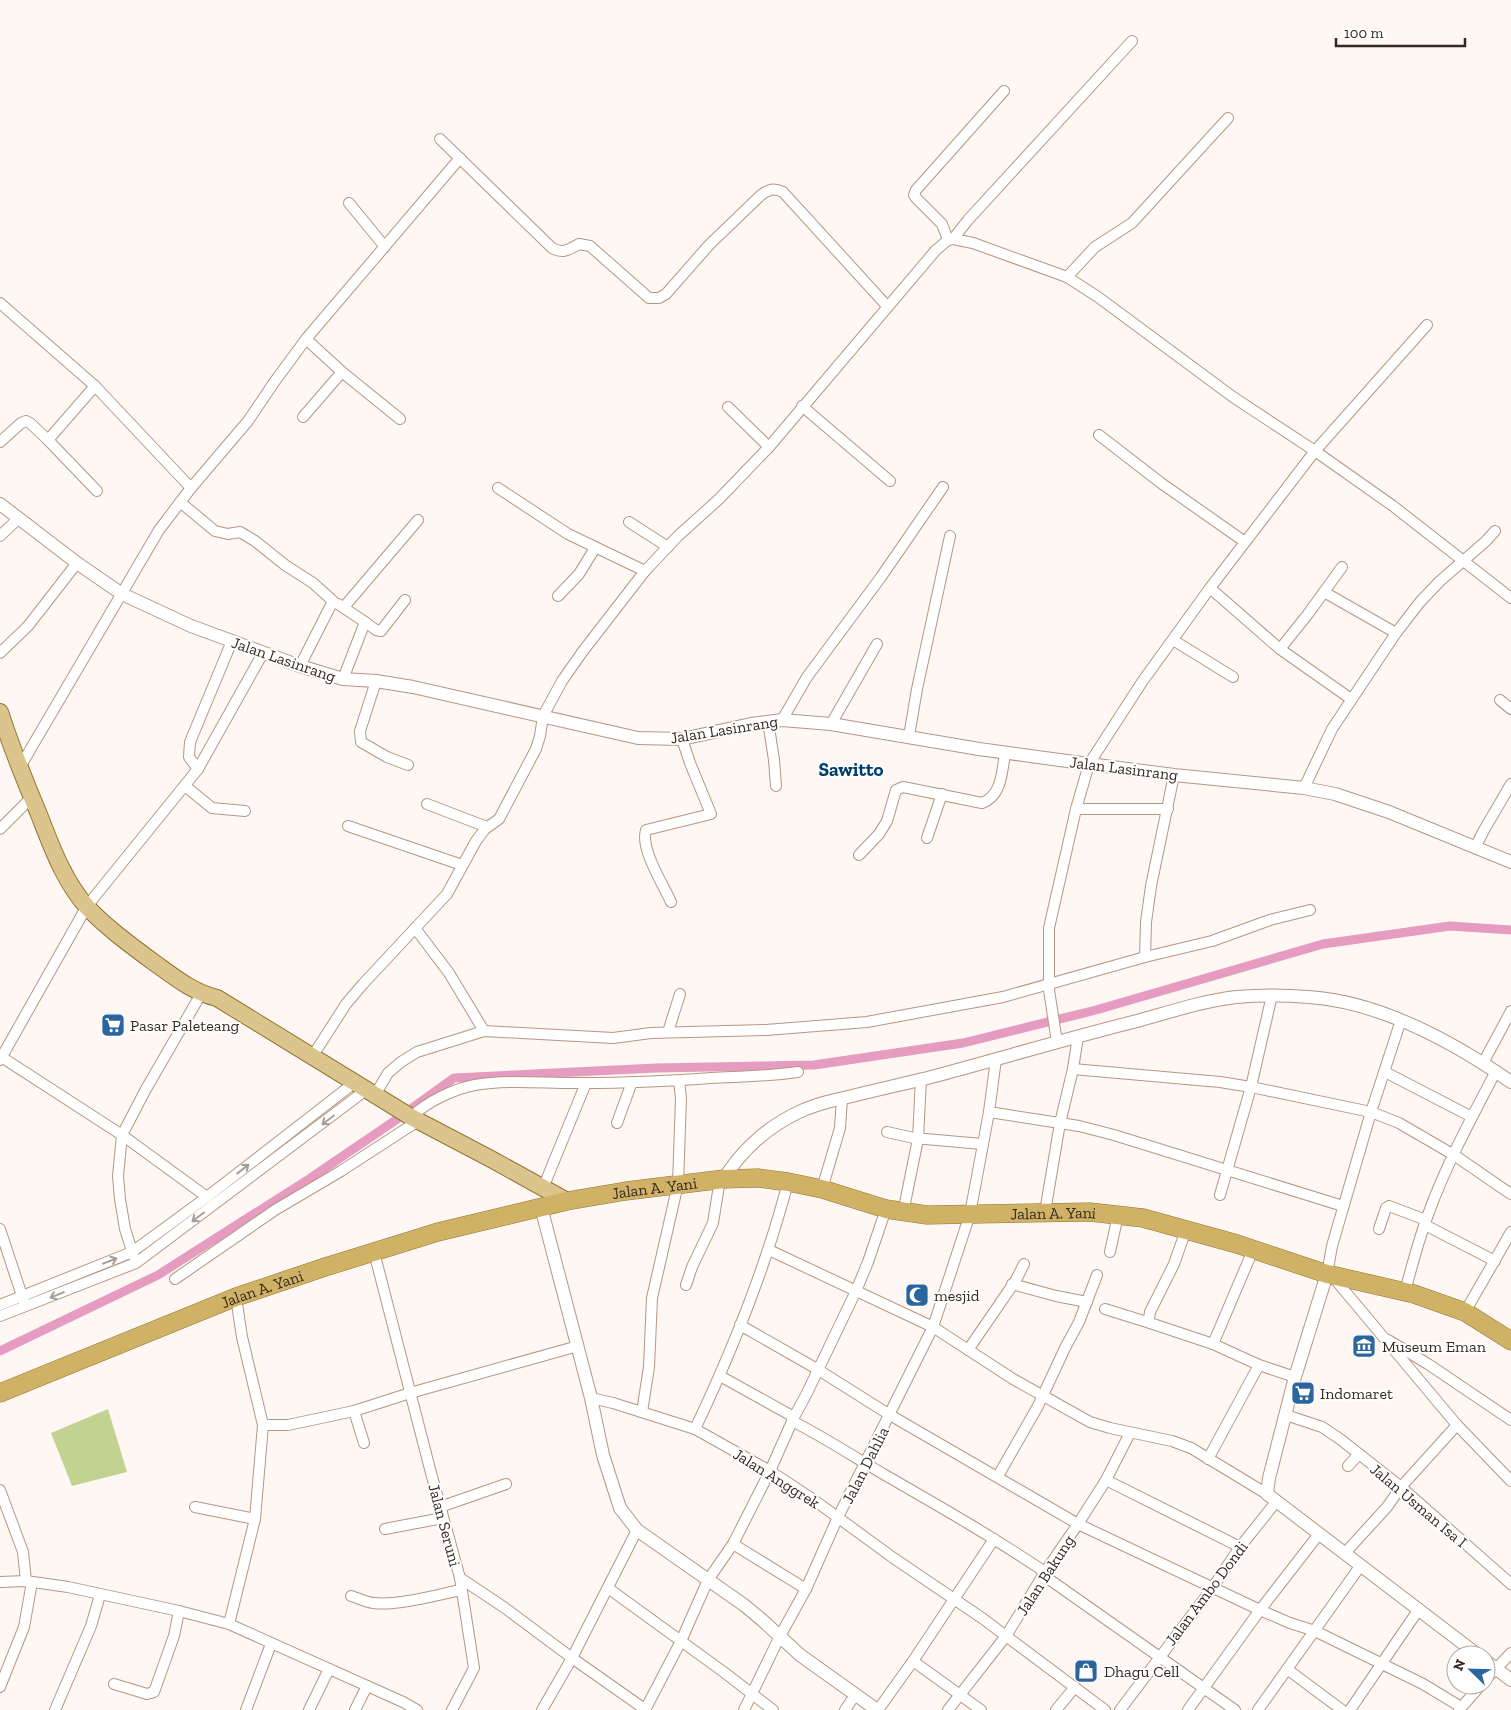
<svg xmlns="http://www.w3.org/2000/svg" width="1511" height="1710" font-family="'Zilla Slab',serif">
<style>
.green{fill:#c2d391}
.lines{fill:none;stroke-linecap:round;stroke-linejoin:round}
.canal{stroke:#e69bc0;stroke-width:9}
.minor-casing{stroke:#b79681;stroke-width:12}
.tertiary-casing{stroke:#b79681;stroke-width:14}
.primary-casing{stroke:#927635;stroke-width:18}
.trunk-casing{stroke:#927635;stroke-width:19}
.minor{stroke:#fff;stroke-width:10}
.tertiary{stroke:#fff;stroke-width:12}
.primary{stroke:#dcc58c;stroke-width:16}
.trunk{stroke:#d0b266;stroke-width:18}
.oneway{stroke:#a59f9b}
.labels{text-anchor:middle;stroke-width:4;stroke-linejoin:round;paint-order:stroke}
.street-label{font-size:16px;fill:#362920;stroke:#fff}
.poi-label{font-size:16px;fill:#362920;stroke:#fff;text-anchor:start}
.quarter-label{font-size:19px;font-weight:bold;fill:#003d6c;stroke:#fff}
</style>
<rect width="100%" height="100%" fill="#fff7f3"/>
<polygon class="green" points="108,1409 127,1472 72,1486 51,1433"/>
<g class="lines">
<polyline class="canal" points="0,1351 158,1275 309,1179 390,1124 454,1078 656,1068 814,1065 963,1043 1096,1010 1323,944 1450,926 1511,930"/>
<g class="minor-casing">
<g id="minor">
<path d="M440,139L552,248C563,254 568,250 579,244L590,246L649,298H659L666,294L709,245L761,195C769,189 774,188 783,192L887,306"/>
<polyline points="349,203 385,247"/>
<polyline points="953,239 968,220 1132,41"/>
<polyline points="948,240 942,224 916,198 914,195 916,190 1004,91"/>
<polyline points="1067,277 1095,247 1132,223 1228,118"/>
<polyline points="0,303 95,386 191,488"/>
<polyline points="306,339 342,372 400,419"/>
<polyline points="95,386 48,440 97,491"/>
<polyline points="802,406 890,481"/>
<polyline points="728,407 769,447"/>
<polyline points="303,417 342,372"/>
<polyline points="1099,435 1161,483 1245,542"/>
<polyline points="0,442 21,423 26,421 30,423 48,440"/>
<polyline points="498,488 568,534 645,571"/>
<polyline points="180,502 215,531 228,534 240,532 255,541 285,565 313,583 333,601 300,666"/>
<polyline points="629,522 668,547"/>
<polyline points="0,536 18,519"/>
<polyline points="1210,588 1280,649 1351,699"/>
<polyline points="1324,592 1396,633"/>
<polyline points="558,596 579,574 595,548"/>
<polyline points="338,604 365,622 343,679"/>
<polyline points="344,607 418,520"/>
<polyline points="365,622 376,630 381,631 405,600"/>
<polyline points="1173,640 1233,677"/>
<polyline points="1280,649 1308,614 1342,567"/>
<polyline points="0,653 28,626 77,563"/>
<polyline points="376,681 360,731 361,742 387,757 408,765"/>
<polyline points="1500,700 1511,709"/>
<polyline points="782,720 807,677 881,577 943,487"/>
<polyline points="768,721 774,760 776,786"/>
<polyline points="831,724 877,644"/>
<polyline points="909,736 917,689 950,536"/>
<polyline points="20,767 159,530 191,488 248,421 275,381 306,339 460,158"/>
<polyline points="198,769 189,757 190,742 232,641"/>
<polyline points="185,786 212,808 245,811"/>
<polyline points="1304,788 1332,729 1396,633 1420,602 1440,581 1486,541 1495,531"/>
<polyline points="427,804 487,827"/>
<polyline points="1076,809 1168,809"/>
<polyline points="348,826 462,865"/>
<polyline points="0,829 32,797"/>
<polyline points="927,838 942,794"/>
<polyline points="1475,848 1484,830 1511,784"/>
<path d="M859,855L879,834L887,821L896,790L903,787L982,803C1002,796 1002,771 1005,753"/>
<path d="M671,902C663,884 640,849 646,830L711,814L690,763L682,739"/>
<polyline points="415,928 449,973 484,1031"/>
<polyline points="1145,957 1146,922 1151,886 1174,775"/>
<polyline points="668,1032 680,994"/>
<polyline points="1057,1042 1049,990 1049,928 1076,809 1089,764 1142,682 1210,588 1315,451 1427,325"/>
<polyline points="0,1056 122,1135 207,1197"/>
<polyline points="312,1057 346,1004 363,984 447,894 476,841 485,829 499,819 536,749 540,736 543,716 562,681 583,651 645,571 678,536 719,499 769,447 936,250 948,240 953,239 973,243 1067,277 1098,297 1233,397 1315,451 1393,506 1511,598"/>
<polyline points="996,1059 989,1112 1079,1126 1114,1135 1343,1206"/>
<polyline points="0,1060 87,906 198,769 263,653"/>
<polyline points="1483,1063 1511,1011"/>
<polyline points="1073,1069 1220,1082 1251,1087 1371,1112 1399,1123 1454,1155 1511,1194"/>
<polyline points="1385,1072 1472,1117"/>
<polyline points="375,1095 388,1073 401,1062 417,1052 484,1031 613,1038 651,1033 766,1030 867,1022 1003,997 1145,957 1212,941 1270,920 1310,910"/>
<path d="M411,1117C427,1102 453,1089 475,1085C511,1079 549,1084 585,1083C627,1083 669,1081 711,1078C740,1077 769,1076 798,1072"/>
<polyline points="617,1123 632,1082"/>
<polyline points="887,1132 914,1138 982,1144"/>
<polyline points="543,1188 586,1083"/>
<polyline points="822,1189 840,1128 842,1098"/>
<polyline points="1220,1195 1251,1087 1272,995"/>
<polyline points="1045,1212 1060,1123 1073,1069 1078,1036"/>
<polyline points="903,1213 918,1139 921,1079"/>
<polyline points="1425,1225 1495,1261"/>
<polyline points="0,1229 24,1302"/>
<polyline points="1379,1229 1386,1208 1389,1206 1426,1220"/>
<polyline points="1186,1230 1174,1264 1150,1312 1149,1319 1150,1323 1213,1344 1259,1365 1295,1377"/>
<polyline points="769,1250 933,1327 1013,1379 1090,1422 1110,1428 1172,1441 1191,1448 1267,1494"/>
<polyline points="374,1252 431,1473 460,1578 505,1608 572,1658 646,1710"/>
<polyline points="1110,1252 1118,1215"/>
<polyline points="134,1257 125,1229 120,1199 118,1176 122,1135 146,1089 201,994"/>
<polyline points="1327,1274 1332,1246 1371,1112 1401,1020"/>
<polyline points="1333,1277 1457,1425 1511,1481"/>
<polyline points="175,1279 275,1210 341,1171 418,1121"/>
<polyline points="1012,1284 1056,1296 1087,1302"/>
<polyline points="686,1285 692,1267 713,1223 720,1179"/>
<path d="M1405,1292C1412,1265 1419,1238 1429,1212C1447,1163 1472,1117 1496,1071"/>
<polyline points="0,1305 132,1252 207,1197 354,1083"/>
<polyline points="1105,1309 1150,1323"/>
<polyline points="1465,1312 1511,1232"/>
<polyline points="0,1316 136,1263 366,1090"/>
<polyline points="740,1325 817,1369 890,1415 1078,1524 1260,1610 1290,1623 1315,1631 1423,1684 1461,1707"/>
<polyline points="1388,1340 1428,1364 1511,1420"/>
<polyline points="1213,1344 1253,1250"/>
<polyline points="968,1350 1016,1280 1024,1264"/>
<polyline points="720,1376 794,1417"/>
<polyline points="591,1398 613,1403 695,1429 770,1471 814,1500 892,1557 982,1618 1105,1710"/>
<polyline points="354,1411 364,1443"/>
<polyline points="642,1412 649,1367 652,1298 678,1184 681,1098 679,1081"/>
<polyline points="1286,1415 1322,1427 1340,1439 1401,1487 1511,1584"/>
<path d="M792,1421C824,1437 854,1457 885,1475C939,1506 993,1537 1045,1572"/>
<polyline points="263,1425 288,1425 354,1411 410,1393 578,1346"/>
<path d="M695,1429C733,1349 766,1267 788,1182"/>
<polyline points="1208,1459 1259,1365"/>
<polyline points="1348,1466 1359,1454"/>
<polyline points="998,1476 1038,1406 1065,1348 1079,1322 1097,1275"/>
<polyline points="1106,1480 1240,1547"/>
<polyline points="0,1490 23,1552 26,1581"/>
<polyline points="195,1507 255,1519"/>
<polyline points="440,1507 506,1484"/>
<polyline points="385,1529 443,1518"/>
<polyline points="733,1544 806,1589"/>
<polyline points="1345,1553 1387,1507 1401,1487 1457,1425"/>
<polyline points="1043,1575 1235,1710"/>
<polyline points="0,1582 26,1581 68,1587 179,1611 229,1624 403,1702 417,1710"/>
<polyline points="608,1588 725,1673 773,1710"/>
<path d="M351,1596C358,1598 366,1602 373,1603C397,1606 436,1595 461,1590"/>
<polyline points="229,1624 255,1519 263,1425 242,1337 236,1297"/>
<polyline points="913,1661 981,1710"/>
<polyline points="1287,1669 1342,1710"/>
<polyline points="1486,1679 1511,1653"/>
<polyline points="114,1684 147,1694 154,1692 174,1636 179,1611"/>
<polyline points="0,1687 24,1627 32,1582"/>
<polyline points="55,1710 91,1626 100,1595"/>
<polyline points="246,1710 271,1644"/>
<polyline points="309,1710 329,1669"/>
<polyline points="355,1710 367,1686"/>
<polyline points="452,1710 474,1668 460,1578"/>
<polyline points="542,1710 572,1658 637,1530"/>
<polyline points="645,1710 681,1641 708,1580 733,1544 770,1471 794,1417 806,1395 856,1291 868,1262 886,1209"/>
<polyline points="744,1710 780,1636 806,1589 838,1517 933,1327 970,1214 989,1112"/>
<polyline points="845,1710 855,1695"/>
<polyline points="878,1710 913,1661 994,1539"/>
<polyline points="948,1710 1006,1636 1045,1572 1078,1524 1106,1480 1130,1433"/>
<polyline points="1056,1710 1075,1687"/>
<polyline points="1120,1710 1213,1587 1240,1547 1276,1502"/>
<polyline points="1188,1710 1260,1610 1319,1534"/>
<polyline points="1258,1710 1361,1565"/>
<polyline points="1350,1710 1419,1609"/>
<polyline points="1459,1710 1481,1685"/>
</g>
</g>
<g class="tertiary-casing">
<g id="tertiary">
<polyline points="0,504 77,563 122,594 191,626 300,666 343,679 376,681 413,687 638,738 682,739 751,724 782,720 831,724 979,749 1089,764 1174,775 1304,788 1335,794 1389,812 1511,862"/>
<path d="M724,1179C741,1150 769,1126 799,1112C816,1104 834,1100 852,1096C880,1089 908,1083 935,1076C1002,1058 1069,1038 1137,1021C1170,1012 1202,1001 1236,997C1260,995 1284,995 1309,997C1381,1002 1452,1041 1511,1082"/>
<polyline points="541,1207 591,1398 603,1455 620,1508 637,1530 744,1605 762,1620 800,1655 877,1710"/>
<polyline points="1327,1274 1295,1377 1269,1478 1267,1494 1478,1655"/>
<polyline points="1486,1661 1511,1680"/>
</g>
</g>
<g class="primary-casing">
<path id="primary" d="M0,712C11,746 24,779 38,812C51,845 63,880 87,907C106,927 129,944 152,961C173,976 192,992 217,998L411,1117L491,1159L567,1201"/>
</g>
<g class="trunk-casing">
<g id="trunk">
<path id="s1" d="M0,1393L236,1297L325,1267L438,1232L567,1201L626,1191L724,1179L758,1178L788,1182L822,1189L886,1209L927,1215L1090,1212L1143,1218L1237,1244L1327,1274L1414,1294L1465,1312L1511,1341"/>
</g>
</g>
<use href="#minor" class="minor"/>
<use href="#tertiary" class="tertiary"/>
<use href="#primary" class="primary"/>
<use href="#trunk" class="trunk"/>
</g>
<defs><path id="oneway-shaft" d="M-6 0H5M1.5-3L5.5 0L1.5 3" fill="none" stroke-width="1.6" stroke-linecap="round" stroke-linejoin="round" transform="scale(1.25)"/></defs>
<g class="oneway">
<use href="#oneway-shaft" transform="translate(328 1120) rotate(143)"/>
<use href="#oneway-shaft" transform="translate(243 1169) rotate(-38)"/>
<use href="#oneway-shaft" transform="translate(198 1217) rotate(143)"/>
<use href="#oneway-shaft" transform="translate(110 1261) rotate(-21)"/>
<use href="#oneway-shaft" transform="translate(57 1295) rotate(158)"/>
</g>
<defs>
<g id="supermarket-square" transform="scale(1.25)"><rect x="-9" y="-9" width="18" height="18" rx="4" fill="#2a659d" stroke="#fff"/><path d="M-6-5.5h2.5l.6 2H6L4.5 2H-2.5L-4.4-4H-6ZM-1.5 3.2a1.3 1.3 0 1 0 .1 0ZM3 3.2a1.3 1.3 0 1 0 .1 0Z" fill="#fff"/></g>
<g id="mosque-square" transform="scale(1.25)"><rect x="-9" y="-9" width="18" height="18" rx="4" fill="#2a659d" stroke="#fff"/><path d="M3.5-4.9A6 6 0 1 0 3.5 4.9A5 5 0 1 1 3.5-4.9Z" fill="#fff"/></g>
<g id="museum-square" transform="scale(1.25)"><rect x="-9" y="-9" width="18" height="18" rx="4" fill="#2a659d" stroke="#fff"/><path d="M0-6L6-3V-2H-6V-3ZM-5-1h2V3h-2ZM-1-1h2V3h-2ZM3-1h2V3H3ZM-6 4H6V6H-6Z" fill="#fff"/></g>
<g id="shop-square" transform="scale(1.25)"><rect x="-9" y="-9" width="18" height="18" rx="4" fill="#2a659d" stroke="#fff"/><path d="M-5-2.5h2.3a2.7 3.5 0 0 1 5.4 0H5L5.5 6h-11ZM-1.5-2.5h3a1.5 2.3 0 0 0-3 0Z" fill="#fff"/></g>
</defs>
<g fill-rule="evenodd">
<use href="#supermarket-square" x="113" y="1025"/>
<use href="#mosque-square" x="917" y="1295"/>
<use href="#museum-square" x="1364" y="1346"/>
<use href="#supermarket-square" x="1303" y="1393"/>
<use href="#shop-square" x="1086" y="1671"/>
</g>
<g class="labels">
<g class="street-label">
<text transform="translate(284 659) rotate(19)" y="6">Jalan Lasinrang</text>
<text transform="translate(724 729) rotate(-9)" y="6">Jalan Lasinrang</text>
<text transform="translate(1124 768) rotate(7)" y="6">Jalan Lasinrang</text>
<text dy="6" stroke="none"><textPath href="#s1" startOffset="688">Jalan A. Yani</textPath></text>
<text dy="6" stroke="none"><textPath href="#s1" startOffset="1092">Jalan A. Yani</textPath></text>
<text dy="6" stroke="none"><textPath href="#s1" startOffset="282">Jalan A. Yani</textPath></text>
<text transform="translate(865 1465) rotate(-63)" y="6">Jalan Dahlia</text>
<text transform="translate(777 1478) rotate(32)" y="6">Jalan Anggrek</text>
<text transform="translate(1419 1505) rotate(40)" y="6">Jalan Usman Isa I</text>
<text transform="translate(445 1525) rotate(75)" y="6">Jalan Seruni</text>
<text transform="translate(1045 1575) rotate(-57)" y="6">Jalan Bakung</text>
<text transform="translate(1206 1593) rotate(-53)" y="6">Jalan Ambo Dondi</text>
</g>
<g class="poi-label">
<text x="130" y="1031">Pasar Paleteang</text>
<text x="934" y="1301">mesjid</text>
<text x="1382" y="1352">Museum Eman</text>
<text x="1320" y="1399">Indomaret</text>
<text x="1104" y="1677">Dhagu Cell</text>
</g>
<g class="quarter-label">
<text x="851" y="776">Sawitto</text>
</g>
</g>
<g transform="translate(1471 1670) rotate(293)"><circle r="24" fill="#ffffff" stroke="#afa9a6"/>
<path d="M0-4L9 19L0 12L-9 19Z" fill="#2a659d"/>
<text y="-8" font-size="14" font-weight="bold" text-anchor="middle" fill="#362920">N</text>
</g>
<path d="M1336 38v8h129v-8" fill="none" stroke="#362920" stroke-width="2.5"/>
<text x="1344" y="38" font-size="15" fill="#362920" stroke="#ffffff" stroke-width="4" paint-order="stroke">100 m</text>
</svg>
